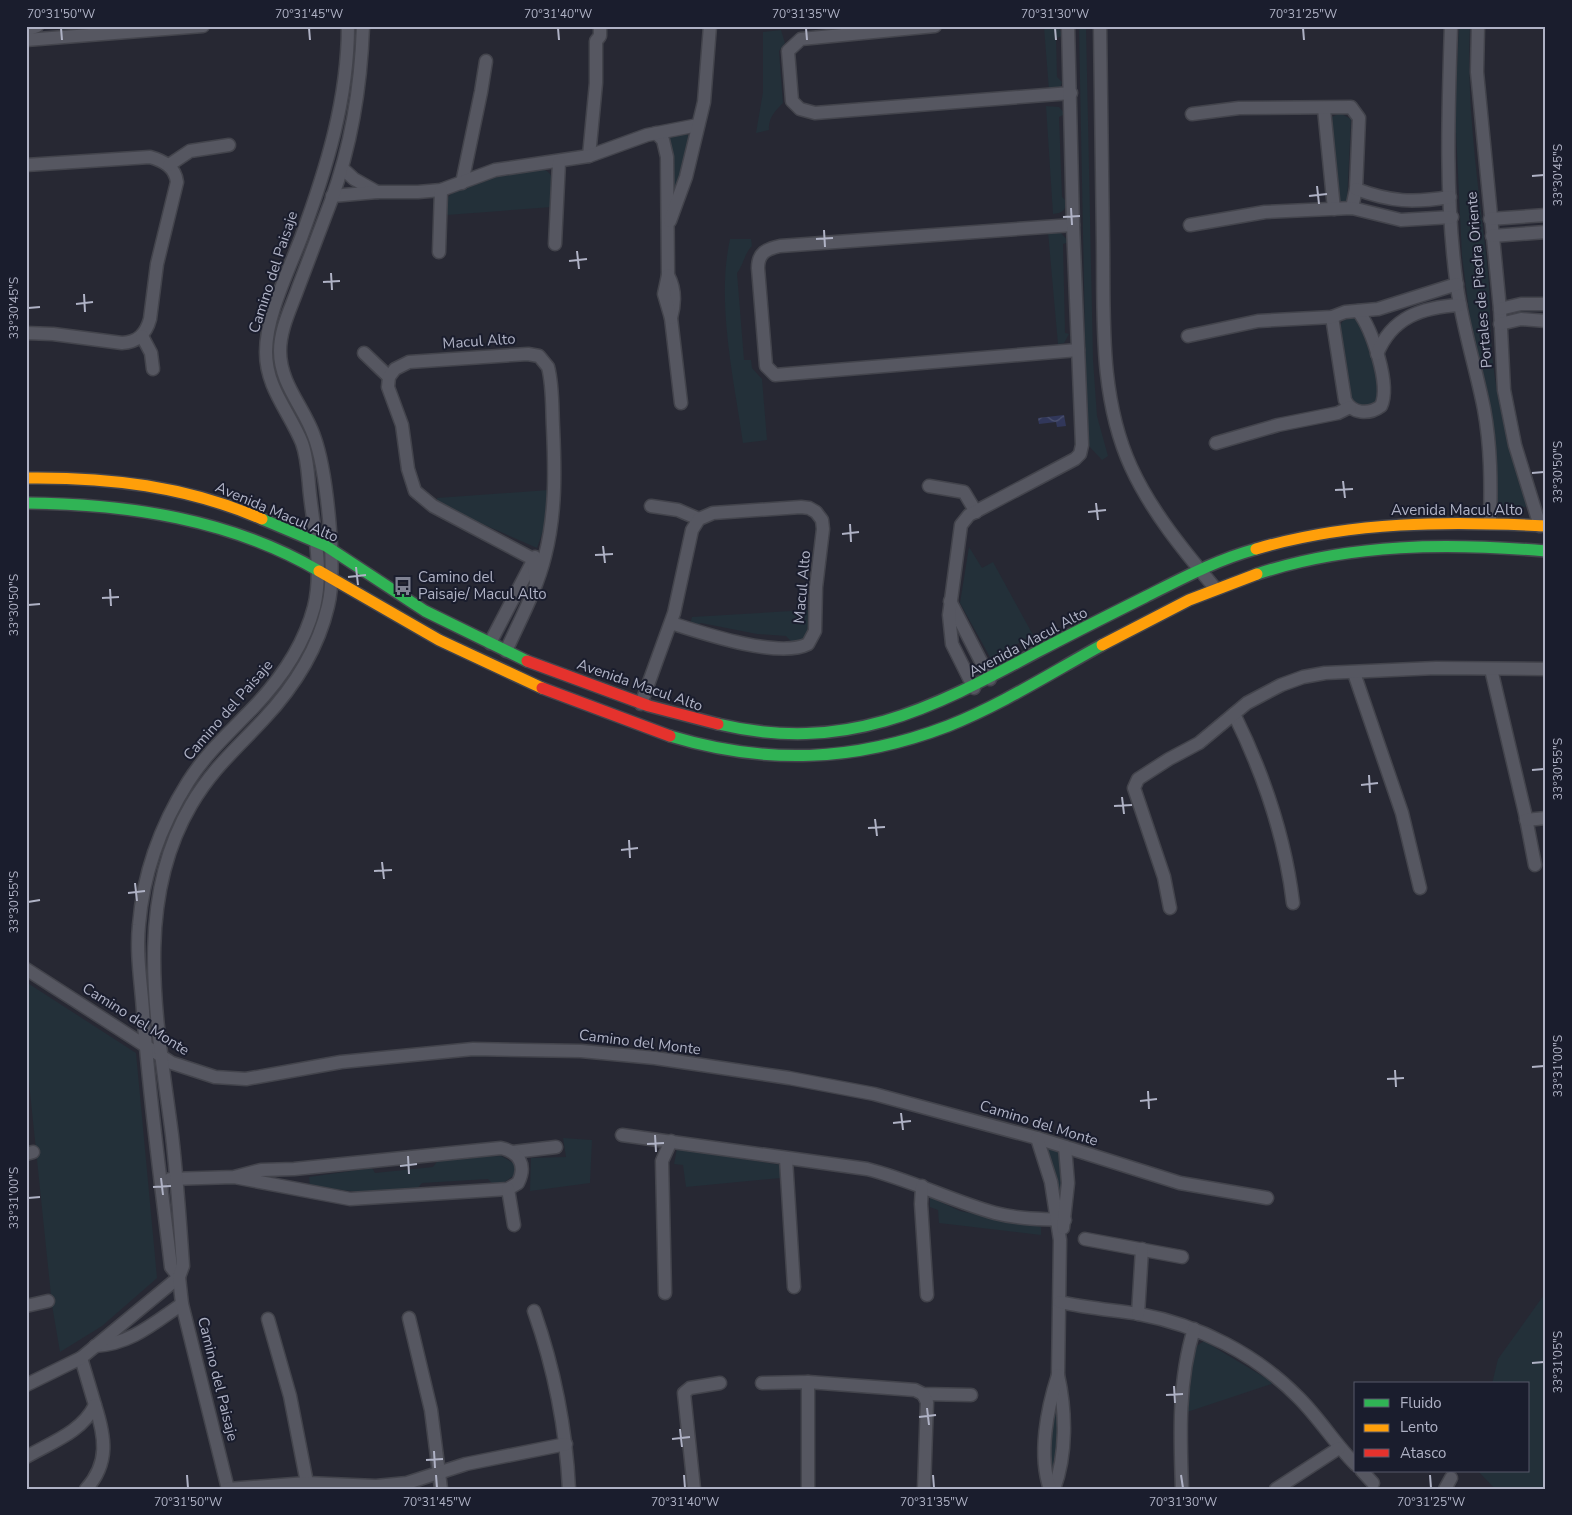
<svg xmlns="http://www.w3.org/2000/svg" width="1572" height="1515" font-family="'Nunito Sans',sans-serif">
<style>
.green{fill:#233039}
.water{fill:url(#water-waves)}
.lines{fill:none;stroke-linecap:round;stroke-linejoin:round}
.street-casing{stroke:#43444c;stroke-width:15}
.fast-casing{stroke:#43444c;stroke-width:14}
.slow-casing{stroke:#43444c;stroke-width:14}
.jam-casing{stroke:#43444c;stroke-width:14}
.street{stroke:#565761;stroke-width:12}
.fast{stroke:#30b455;stroke-width:11}
.slow{stroke:#ff9f0a;stroke-width:11}
.jam{stroke:#e5322d;stroke-width:11}
.ticks{fill:none;stroke:#afb2c5;stroke-width:2}
.labels{text-anchor:middle;stroke-width:4;stroke-linejoin:round;paint-order:stroke}
.street-label{font-size:15px;fill:#afb2c5;stroke:#1a1d2d}
.poi-label{font-size:15px;fill:#afb2c5;stroke:#1a1d2d;text-anchor:start}
.neatline{fill:none;stroke:#afb2c5;stroke-width:2}
.ticks-label{font-size:12px;text-anchor:middle;fill:#afb2c5}
</style>
<defs>
<pattern id="water-waves" width="16" height="10" patternUnits="userSpaceOnUse" patternTransform="scale(1.25)"><rect width="16" height="10" fill="#31375a"/><path d="M0 5q4-4 8 0t8 0" fill="none" stroke="#4c5270"/></pattern>
</defs>
<rect width="100%" height="100%" fill="#272833"/>
<g class="green">
<polygon points="62,26 132,26 61,31"/>
<polygon points="1079,26 1086,26 1093,360 1097,416 1108,456 1102,460 1089,446 1086,389"/>
<path d="M1459,26H1470C1466,104 1478,184 1487,261C1491,297 1489,335 1494,371C1500,418 1514,462 1528,507L1496,505L1488,414L1470,318L1462,256L1455,112Z"/>
<polygon points="1044,27 1058,27 1063,36 1056,38 1057,77 1062,82 1060,88 1049,90"/>
<path d="M781,30L785,43L779,51L783,103C775,111 768,118 769,130L756,133L763,92V32Z"/>
<path d="M1046,106L1059,107L1065,114L1059,117L1062,197L1067,202C1065,211 1062,213 1053,214Z"/>
<polygon points="1340,113 1351,119 1347,202 1338,203 1332,117"/>
<polygon points="686,134 691,137 673,203 669,139 672,135"/>
<path d="M541,169C558,171 552,194 552,207L447,215V199C458,181 520,172 541,169Z"/>
<polygon points="1048,232 1061,233 1069,242 1063,244 1065,333 1069,334 1064,343 1058,344"/>
<path d="M730,239H751L752,246C744,254 744,264 737,273L744,360H751L752,368L762,379L767,440L743,443C734,379 716,303 730,239Z"/>
<path d="M1350,316L1359,319L1369,345L1379,390V396L1375,404C1364,406 1357,407 1350,397L1339,329L1342,322Z"/>
<polygon points="549,490 545,525 537,548 437,504 437,498"/>
<polygon points="969,547 982,568 993,562 1033,635 991,659 960,603"/>
<polygon points="809,610 808,632 805,638 792,642 786,636 757,634 701,623 698,625 690,624 692,617"/>
<polygon points="26,982 136,1053 157,1278 102,1326 60,1352 52,1305 26,1053"/>
<polygon points="563,1138 592,1140 590,1183 530,1191 531,1158 566,1157"/>
<polygon points="1046,1147 1061,1150 1066,1176 1062,1215"/>
<polygon points="677,1148 780,1165 781,1178 686,1187 683,1165 674,1164"/>
<polygon points="501,1156 517,1165 516,1174 503,1183 494,1185 488,1179 422,1183 417,1189 359,1192 310,1186 309,1177 372,1168 375,1173 433,1167 439,1159"/>
<polygon points="930,1197 960,1211 1041,1227 1041,1235 939,1223 938,1210 930,1207"/>
<polygon points="1546,1292 1546,1489 1495,1489 1478,1471 1528,1471 1528,1384 1492,1384 1498,1359"/>
<polygon points="1204,1341 1274,1383 1187,1412 1195,1347"/>
<polygon points="1053,1403 1059,1403 1056,1475 1050,1475"/>
</g>
<polygon class="water" points="1064,415 1066,426 1057,427 1056,422 1039,424 1038,418"/>
<g class="lines">
<g class="street-casing">
<g id="street">
<polyline points="935,26 801,39 788,51 792,101 800,109 815,113 1071,93"/>
<path d="M1100,26C1101,98 1102,170 1103,243C1104,318 1099,397 1131,467C1151,511 1184,551 1215,588"/>
<path d="M1451,26C1448,113 1445,201 1457,287C1463,329 1476,368 1484,409C1491,447 1491,484 1490,522"/>
<polyline points="1478,26 1477,72 1500,309 1504,390 1515,445 1540,526"/>
<polyline points="26,30 37,26"/>
<polyline points="26,40 203,26"/>
<polyline points="1324,109 1334,209"/>
<polyline points="1192,114 1239,108 1351,107 1359,118 1356,189 1352,208"/>
<path d="M656,133L663,140L667,157L668,275C675,288 675,304 671,318L681,403"/>
<polyline points="589,156 596,83 596,41 600,36 600,26"/>
<path d="M26,165L150,157C164,161 175,167 177,182L157,264L150,319C146,334 138,342 122,343L53,334L26,333"/>
<polyline points="169,165 190,151 229,145"/>
<polyline points="342,168 354,179 377,192"/>
<polyline points="462,183 481,92 486,61"/>
<path d="M1356,189C1391,202 1413,203 1450,197"/>
<polyline points="332,196 377,192 418,192 441,190 495,170 589,156 647,135 698,125"/>
<polyline points="1490,219 1546,215"/>
<polyline points="670,221 686,177 704,102 710,26"/>
<path d="M1073,225L780,246C766,249 758,253 758,268L766,366L775,375L1078,350"/>
<polyline points="1190,225 1265,212 1352,208 1401,220 1452,217"/>
<polyline points="1492,236 1546,232"/>
<polyline points="555,244 559,162"/>
<polyline points="439,252 441,190"/>
<polyline points="668,275 664,294 671,318"/>
<polyline points="1500,309 1521,304 1546,304"/>
<path d="M1332,317L1345,400C1352,414 1369,415 1381,406C1391,385 1372,329 1358,311"/>
<polyline points="1500,324 1521,319 1546,321"/>
<polyline points="142,336 151,353 153,369"/>
<polyline points="1188,336 1258,321 1332,317 1345,312 1378,309 1457,284"/>
<polyline points="364,353 389,377"/>
<path d="M1377,354C1392,317 1422,307 1460,305"/>
<polyline points="1216,443 1278,425 1338,413 1350,407"/>
<polyline points="929,486 964,492 976,512"/>
<polyline points="651,506 678,510 699,519"/>
<polyline points="950,601 990,679"/>
<polyline points="490,643 535,557"/>
<path d="M506,651C520,620 537,589 545,556C556,513 555,471 553,427C552,408 553,386 548,367L539,356L528,354L409,362L395,369L389,377L388,387L402,425L408,469L415,491L433,506L533,559L536,583"/>
<polyline points="1491,669 1525,813 1535,865"/>
<polyline points="1354,673 1402,813 1420,888"/>
<polyline points="974,688 952,644 949,615 961,525 969,515 1075,459 1080,454 1082,445 1073,225 1068,26"/>
<path d="M641,704L674,613L692,530L699,519L713,513L801,507L809,508L816,512L822,520L823,529L816,587L815,631L808,644C779,659 702,633 671,623"/>
<path d="M1234,714C1264,775 1285,836 1293,903"/>
<polyline points="1526,820 1546,818"/>
<polyline points="1170,908 1164,877 1134,788 1138,779 1169,759 1199,743 1247,703 1281,685 1303,677 1325,673 1436,668 1546,669"/>
<polyline points="26,969 172,1063 215,1077 246,1079 341,1062 473,1049 581,1051 655,1058 789,1078 874,1094 1037,1138 1180,1183 1267,1198"/>
<path d="M622,1135L867,1169C911,1180 952,1201 995,1213C1018,1219 1042,1219 1065,1220"/>
<path d="M1037,1138L1051,1182L1060,1240L1058,1375C1066,1411 1067,1454 1054,1489"/>
<polyline points="513,1152 556,1147"/>
<polyline points="26,1154 33,1152"/>
<polyline points="786,1159 794,1287"/>
<path d="M170,1179L234,1177L350,1199L508,1189L518,1183C527,1165 519,1152 501,1148L294,1169L261,1170L234,1177"/>
<polyline points="922,1186 921,1204 927,1295"/>
<polyline points="508,1189 514,1225"/>
<polyline points="1063,1228 1068,1183 1065,1147"/>
<polyline points="1085,1239 1182,1257"/>
<path d="M179,1277L171,1267C161,1182 149,1096 143,1011C141,982 136,954 139,925C143,875 161,825 188,782C207,752 229,733 253,708C280,680 304,645 314,607C323,570 314,531 310,495C308,478 308,459 302,443C289,411 266,388 266,352C266,316 288,272 301,238C326,170 348,100 348,26"/>
<polyline points="665,1293 662,1161 671,1141"/>
<path d="M1060,1302C1086,1308 1113,1310 1139,1314C1199,1325 1256,1354 1299,1398C1320,1419 1335,1444 1356,1465"/>
<polyline points="26,1306 48,1301"/>
<path d="M534,1311C554,1368 566,1428 569,1489"/>
<polyline points="1138,1314 1142,1249"/>
<polyline points="409,1318 431,1410 441,1489"/>
<polyline points="268,1319 290,1396 307,1483"/>
<path d="M95,1346C131,1344 154,1323 182,1304"/>
<polyline points="81,1358 95,1405"/>
<polyline points="762,1383 808,1382 915,1390 923,1394 971,1395"/>
<polyline points="26,1385 81,1358 179,1277"/>
<polyline points="923,1394 927,1402 924,1489"/>
<path d="M26,1457C52,1442 82,1432 95,1405C105,1436 110,1463 86,1489"/>
<polyline points="1362,1471 1373,1483"/>
<path d="M228,1489L182,1304L179,1277L183,1266C180,1222 177,1178 172,1135C158,1026 132,905 191,805C212,769 236,749 263,720C293,688 318,649 328,606C337,571 327,471 314,436C304,407 280,384 280,351C280,329 291,308 298,288C309,259 320,230 331,201C351,146 361,85 363,26"/>
<polyline points="228,1489 307,1483 376,1486 407,1483 466,1464 566,1444"/>
<polyline points="694,1489 684,1393 690,1388 720,1383"/>
<polyline points="808,1489 808,1382"/>
<path d="M1050,1489C1038,1455 1047,1409 1058,1375"/>
<path d="M1182,1489C1180,1436 1178,1380 1194,1329"/>
<polyline points="1276,1489 1339,1448"/>
<polyline points="1445,1489 1451,1478"/>
</g>
</g>
<g class="fast-casing">
<g id="fast">
<path d="M26,503C128,504 230,519 319,571"/>
<polyline points="262,519 326,546 425,611 527,661"/>
<path d="M1257,574C1351,543 1448,543 1546,551"/>
<path d="M718,724C845,754 929,710 1037,652C1073,633 1109,615 1145,597C1181,579 1216,560 1256,549"/>
<path d="M670,736C766,765 854,762 948,726C1001,705 1051,673 1102,645"/>
</g>
</g>
<g class="slow-casing">
<g id="slow">
<path d="M26,478C108,477 186,486 262,519"/>
<path d="M1256,549C1351,521 1448,521 1546,526"/>
<polyline points="319,571 439,640 542,688"/>
<polyline points="1102,645 1189,600 1257,574"/>
</g>
</g>
<g class="jam-casing">
<g id="jam">
<polyline points="527,661 649,706 718,724"/>
<polyline points="542,688 670,736"/>
</g>
</g>
<use href="#street" class="street"/>
<use href="#fast" class="fast"/>
<use href="#slow" class="slow"/>
<use href="#jam" class="jam"/>
</g>
<path class="ticks" d="M61,28L62,40M309,28L310,40M558,28L559,40M806,28L807,40M1055,28L1056,40M1303,28L1304,40M1532,176L1544,175M1317,186L1319,204M1309,196L1327,194M1071,208L1072,225M1063,217L1080,216M824,230L825,247M816,239L833,238M577,251L579,269M569,261L587,259M331,273L332,290M323,282L340,281M84,294L85,312M76,304L93,302M28,308L40,307M1532,473L1544,472M1343,481L1345,498M1335,490L1353,489M1096,503L1098,520M1088,512L1106,510M850,524L851,542M842,534L859,532M603,546L605,563M595,555L613,554M356,567L358,585M348,577L366,575M110,589L111,606M102,598L119,597M28,605L40,604M1532,770L1544,769M1369,775L1370,793M1361,785L1378,783M1122,797L1124,814M1114,806L1132,805M875,819L877,836M868,828L885,827M629,840L630,858M621,850L638,848M382,862L384,879M374,871L392,870M135,883L137,901M128,893L145,891M28,902L40,900M1532,1067L1544,1066M1395,1070L1396,1087M1387,1079L1404,1078M1148,1091L1149,1109M1140,1101L1157,1099M901,1113L903,1130M893,1123L911,1121M655,1135L656,1152M647,1144L664,1143M408,1156L409,1174M400,1166L417,1164M161,1178L163,1195M153,1187L171,1186M28,1198L40,1197M1532,1363L1544,1362M1174,1386L1175,1403M1166,1395L1183,1394M927,1408L929,1425M919,1417L936,1415M680,1429L682,1447M672,1439L690,1437M434,1451L435,1468M426,1460L443,1459M187,1475L188,1488M436,1475L437,1488M684,1475L685,1488M933,1475L934,1488M1181,1475L1183,1488M1430,1475L1431,1488"/>
<defs>
<g id="bus-bare" transform="scale(1.5)"><path d="M-5-6H5V4H4V6H2V4H-2V6H-4V4H-5ZM-3.5-4V0h7V-4ZM-3.5 1.2v1.5H-2V1.2ZM2 1.2v1.5H3.5V1.2Z" fill="#7f8292" stroke="#1a1d2d" stroke-width="2.5" paint-order="stroke"/></g>
</defs>
<g fill-rule="evenodd">
<use href="#bus-bare" x="403" y="586"/>
</g>
<g class="labels">
<g class="street-label">
<text transform="translate(273 272) rotate(-72)" y="5">Camino del Paisaje</text>
<text transform="translate(1479 280) rotate(-95)" y="5">Portales de Piedra Oriente</text>
<text transform="translate(479 341) rotate(-4)" y="5">Macul Alto</text>
<text x="1457" y="515">Avenida Macul Alto</text>
<text transform="translate(277 512) rotate(23)" y="5">Avenida Macul Alto</text>
<text transform="translate(802 587) rotate(-85)" y="5">Macul Alto</text>
<text transform="translate(1028 642) rotate(-28)" y="5">Avenida Macul Alto</text>
<text transform="translate(640 685) rotate(19)" y="5">Avenida Macul Alto</text>
<text transform="translate(228 710) rotate(-49)" y="5">Camino del Paisaje</text>
<text transform="translate(136 1019) rotate(32)" y="5">Camino del Monte</text>
<text transform="translate(640 1042) rotate(7)" y="5">Camino del Monte</text>
<text transform="translate(1039 1123) rotate(17)" y="5">Camino del Monte</text>
<text transform="translate(218 1379) rotate(76)" y="5">Camino del Paisaje</text>
</g>
<g class="poi-label">
<text x="418" y="582">Camino del<tspan x="418" dy="17">Paisaje/ Macul Alto</tspan></text>
</g>
</g>
<rect width="1572" height="1515" fill="none" stroke="#1a1d2d" stroke-width="55"/>
<rect x="1354" y="1382" width="175" height="90" fill="#1a1d2d" stroke="#56596a"/>
<rect x="1364" y="1399" width="25" height="8" fill="#30b455" stroke="#56596a"/>
<text x="1400" y="1408" font-size="15" fill="#afb2c5">Fluido</text>
<rect x="1364" y="1424" width="25" height="8" fill="#ff9f0a" stroke="#56596a"/>
<text x="1400" y="1432" font-size="15" fill="#afb2c5">Lento</text>
<rect x="1364" y="1449" width="25" height="8" fill="#e5322d" stroke="#56596a"/>
<text x="1400" y="1458" font-size="15" fill="#afb2c5">Atasco</text>
<rect x="28" y="28" width="1516" height="1460" class="neatline"/>
<g class="ticks-label">
<text x="61" y="18">70°31'50"W</text>
<text x="309" y="18">70°31'45"W</text>
<text x="558" y="18">70°31'40"W</text>
<text x="806" y="18">70°31'35"W</text>
<text x="1055" y="18">70°31'30"W</text>
<text x="1303" y="18">70°31'25"W</text>
<text transform="translate(1558 175) rotate(-90)" y="4">33°30'45"S</text>
<text transform="translate(14 308) rotate(-90)" y="4">33°30'45"S</text>
<text transform="translate(1558 472) rotate(-90)" y="4">33°30'50"S</text>
<text transform="translate(14 605) rotate(-90)" y="4">33°30'50"S</text>
<text transform="translate(1558 769) rotate(-90)" y="4">33°30'55"S</text>
<text transform="translate(14 902) rotate(-90)" y="4">33°30'55"S</text>
<text transform="translate(1558 1066) rotate(-90)" y="4">33°31'00"S</text>
<text transform="translate(14 1198) rotate(-90)" y="4">33°31'00"S</text>
<text transform="translate(1558 1362) rotate(-90)" y="4">33°31'05"S</text>
<text x="188" y="1506">70°31'50"W</text>
<text x="437" y="1506">70°31'45"W</text>
<text x="685" y="1506">70°31'40"W</text>
<text x="934" y="1506">70°31'35"W</text>
<text x="1183" y="1506">70°31'30"W</text>
<text x="1431" y="1506">70°31'25"W</text>
</g>
</svg>
